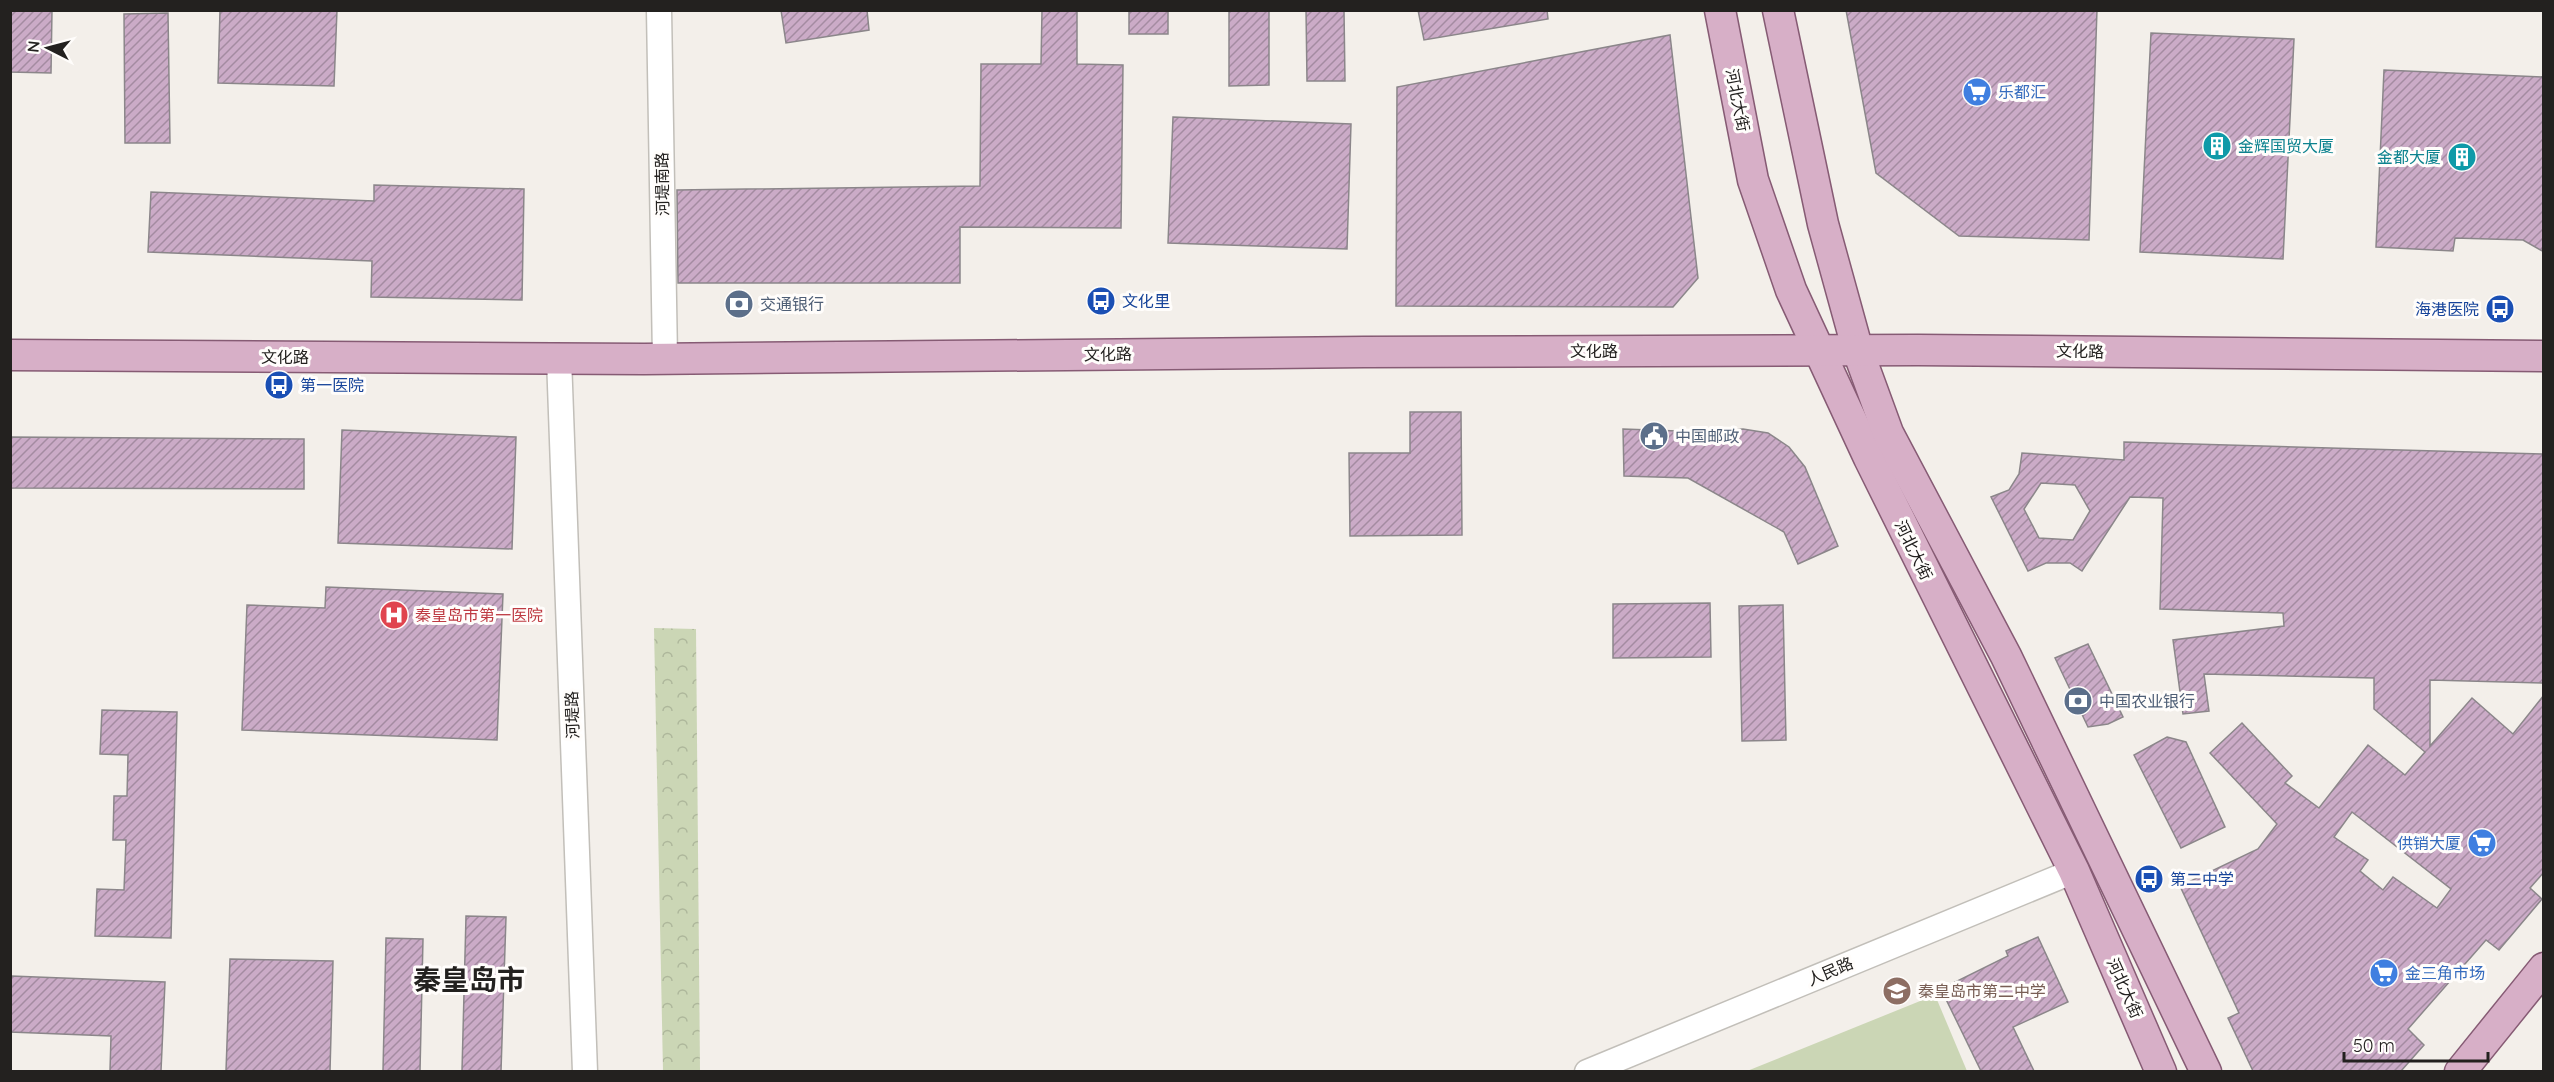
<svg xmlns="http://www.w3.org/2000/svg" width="2554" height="1082" font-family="Quicksand,'Noto Sans SC',sans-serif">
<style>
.grass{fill:#cbd6b5}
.park{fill:url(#park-crowns)}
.building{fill:url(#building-hatch);stroke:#8b868a;stroke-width:1.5;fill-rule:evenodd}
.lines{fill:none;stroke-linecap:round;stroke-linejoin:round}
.minor-casing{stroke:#c2bfb9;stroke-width:27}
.major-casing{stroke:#865b74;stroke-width:33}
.minor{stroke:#fff;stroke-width:24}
.major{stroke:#d7afc7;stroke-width:30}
.labels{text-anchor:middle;stroke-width:6;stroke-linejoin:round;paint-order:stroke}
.shop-label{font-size:16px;fill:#366cbe;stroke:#fffdfb;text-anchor:start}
.street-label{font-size:16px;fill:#23211f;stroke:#fffdfb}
.culture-label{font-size:16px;fill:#0d838f;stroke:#fffdfb;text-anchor:start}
.transit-label{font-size:16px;fill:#164399;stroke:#fffdfb;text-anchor:start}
.service-label{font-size:16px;fill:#4e5e75;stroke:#fffdfb;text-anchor:start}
.health-label{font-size:16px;fill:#be3a42;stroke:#fffdfb;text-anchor:start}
.education-label{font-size:16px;fill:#785e54;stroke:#fffdfb;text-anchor:start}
.town-label{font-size:28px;font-weight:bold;fill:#23211f;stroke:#fffdfb}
</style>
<defs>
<pattern id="park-crowns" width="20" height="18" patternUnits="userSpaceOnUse" patternTransform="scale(1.5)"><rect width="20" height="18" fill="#cbd6b5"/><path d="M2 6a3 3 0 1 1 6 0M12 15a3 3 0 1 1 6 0" fill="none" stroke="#aeb79b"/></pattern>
<pattern id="building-hatch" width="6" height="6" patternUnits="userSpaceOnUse" patternTransform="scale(1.5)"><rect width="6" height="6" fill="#cbabc7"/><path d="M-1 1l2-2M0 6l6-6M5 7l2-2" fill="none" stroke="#a48ba1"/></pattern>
</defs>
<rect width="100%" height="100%" fill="#f3efea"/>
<polygon class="grass" points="1935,995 1967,1071 1747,1071"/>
<polygon class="park" points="654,628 696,629 700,1071 663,1071"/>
<g class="building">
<polygon points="10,10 52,10 51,73 10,72"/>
<polygon points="220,10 337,10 334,86 218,83"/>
<polygon points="781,10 867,10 869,30 786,43"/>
<polygon points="1042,10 1077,10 1077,64 1123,65 1121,228 960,227 960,283 678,283 677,190 980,186 981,64 1041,64"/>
<rect x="1129" y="10" width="39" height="24"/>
<polygon points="1229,10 1269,10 1269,85 1229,86"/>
<polygon points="1306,10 1344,10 1345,81 1307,81"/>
<polygon points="1418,10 1547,10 1548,19 1424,40"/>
<polygon points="1846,10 2097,10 2089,240 1959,236 1876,173"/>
<polygon points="168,13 170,143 125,143 124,14"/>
<polygon points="2151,33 2294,39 2283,259 2140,252"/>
<polygon points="1670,35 1698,278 1673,307 1396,306 1397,87"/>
<polygon points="2384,70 2544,77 2544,252 2523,240 2455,238 2453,251 2376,247"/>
<polygon points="1173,117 1351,124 1347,249 1168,243"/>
<polygon points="374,185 524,189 522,300 371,297 372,261 148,252 151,192 374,201"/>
<polygon points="1410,412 1461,412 1462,535 1350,536 1349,453 1410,453"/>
<polygon points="1623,429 1705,432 1743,429 1768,433 1789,447 1805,467 1838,546 1798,564 1784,532 1688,478 1624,476"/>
<polygon points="342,430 516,437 512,549 338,543"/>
<polygon points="10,437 304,439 304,489 10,488"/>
<path d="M2124,442L2544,454V683L2430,680V746L2472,698L2513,734L2544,695V872L2530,888L2542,899L2499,950L2486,940L2408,1029L2424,1045L2401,1071H2253L2228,1018L2239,1013L2180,886L2258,849L2277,824L2210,753L2242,723L2292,776L2285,783L2319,808L2368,745L2405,775L2425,752L2374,709V678L2204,674L2209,711L2183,714L2173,640L2284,626L2283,613L2160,609L2163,498L2130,497L2082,571L2070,563H2046L2028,571L1991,497L2009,490L2019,474L2022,453L2124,460ZM2041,483L2075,485L2090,511L2073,540L2039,538L2024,509ZM2352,812L2451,889L2437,908L2393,877L2383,890L2360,871L2368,860L2334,837Z"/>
<polygon points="326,587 503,594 497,740 242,730 247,605 325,608"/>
<polygon points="1710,603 1711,657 1613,658 1613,604"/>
<polygon points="1783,605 1786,740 1742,741 1739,606"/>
<polygon points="2088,644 2123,717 2108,724 2088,727 2055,658"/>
<polygon points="102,710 177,712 171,938 95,936 97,889 124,890 126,840 113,840 114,796 127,796 128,755 100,754"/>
<polygon points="2167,737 2186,742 2225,827 2181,848 2134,755"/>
<polygon points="466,916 506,917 501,1071 462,1071"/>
<polygon points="2038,937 2068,1002 2013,1027 2034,1071 1981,1071 1941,989 2008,956 2006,951"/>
<polygon points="386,938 423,939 420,1071 383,1071"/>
<polygon points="230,959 333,961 330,1071 226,1071"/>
<polygon points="11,976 165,982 161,1071 110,1071 111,1036 10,1032"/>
</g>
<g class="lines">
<g class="minor-casing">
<g id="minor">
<polyline points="659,10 665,358"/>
<polyline points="559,358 585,1072"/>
<polyline points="1587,1072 2074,871"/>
</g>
</g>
<g class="major-casing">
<g id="major">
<polyline points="1720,10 1753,180 1791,290 1869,458 2074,871 2161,1072"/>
<polyline points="1778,10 1823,224 1858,351 1888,433 2006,656 2206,1072"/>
<polyline points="10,355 644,359 1364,352 1918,350 2544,356"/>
<polyline points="2460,1072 2544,968"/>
</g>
</g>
<use href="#minor" class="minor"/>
<use href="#major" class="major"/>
</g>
<defs>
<g id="supermarket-disc" transform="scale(1.5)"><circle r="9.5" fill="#3f7fe0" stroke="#fffdfb"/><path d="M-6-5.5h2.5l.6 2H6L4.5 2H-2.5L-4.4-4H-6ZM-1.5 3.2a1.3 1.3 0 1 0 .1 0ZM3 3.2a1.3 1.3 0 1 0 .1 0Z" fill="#fff"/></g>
<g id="building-disc" transform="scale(1.5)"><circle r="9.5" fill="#0f9aa8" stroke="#fffdfb"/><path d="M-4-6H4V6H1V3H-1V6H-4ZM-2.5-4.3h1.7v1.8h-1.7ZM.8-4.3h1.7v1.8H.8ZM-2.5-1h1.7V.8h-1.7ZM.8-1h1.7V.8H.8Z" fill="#fff"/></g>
<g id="bus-disc" transform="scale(1.5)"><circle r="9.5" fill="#1a4fb4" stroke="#fffdfb"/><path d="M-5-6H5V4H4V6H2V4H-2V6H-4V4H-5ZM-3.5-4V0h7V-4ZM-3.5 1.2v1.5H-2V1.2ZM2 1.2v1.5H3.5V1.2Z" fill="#fff"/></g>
<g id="bank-disc" transform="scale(1.5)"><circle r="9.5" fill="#5c6f8a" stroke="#fffdfb"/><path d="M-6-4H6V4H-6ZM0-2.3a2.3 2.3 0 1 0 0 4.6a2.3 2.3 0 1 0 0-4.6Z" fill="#fff"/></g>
<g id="civic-disc" transform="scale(1.5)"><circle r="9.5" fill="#5c6f8a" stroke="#fffdfb"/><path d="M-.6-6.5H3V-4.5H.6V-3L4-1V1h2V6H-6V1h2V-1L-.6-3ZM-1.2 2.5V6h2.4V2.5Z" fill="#fff"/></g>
<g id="hospital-disc" transform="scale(1.5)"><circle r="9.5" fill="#e0444e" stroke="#fffdfb"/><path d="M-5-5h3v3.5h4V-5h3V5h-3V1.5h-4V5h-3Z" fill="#fff"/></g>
<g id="school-disc" transform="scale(1.5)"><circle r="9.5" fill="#8d6e63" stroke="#fffdfb"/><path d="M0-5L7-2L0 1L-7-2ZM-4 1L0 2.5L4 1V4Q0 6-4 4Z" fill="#fff"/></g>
</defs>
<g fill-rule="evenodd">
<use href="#supermarket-disc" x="1977" y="92"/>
<use href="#building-disc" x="2217" y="146"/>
<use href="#building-disc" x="2462" y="157"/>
<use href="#bus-disc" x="1101" y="301"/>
<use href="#bank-disc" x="739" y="304"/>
<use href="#bus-disc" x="2500" y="309"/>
<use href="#bus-disc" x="279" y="385"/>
<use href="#civic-disc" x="1654" y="436"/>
<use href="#hospital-disc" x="394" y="615"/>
<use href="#bank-disc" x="2078" y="701"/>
<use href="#supermarket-disc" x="2482" y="843"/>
<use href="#bus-disc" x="2149" y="879"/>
<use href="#supermarket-disc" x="2384" y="973"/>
<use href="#school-disc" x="1897" y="991"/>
</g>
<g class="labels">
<g class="shop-label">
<text x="1998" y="98">乐都汇</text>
<text x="2461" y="849" text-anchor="end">供销大厦</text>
<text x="2405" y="979">金三角市场</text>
</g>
<g class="street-label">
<text transform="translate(1738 100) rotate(79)" y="6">河北大街</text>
<text transform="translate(662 184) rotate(-91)" y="6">河堤南路</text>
<text x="1594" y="357">文化路</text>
<text transform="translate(2080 351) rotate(1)" y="6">文化路</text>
<text transform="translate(1108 354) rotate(-1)" y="6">文化路</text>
<text x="285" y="363">文化路</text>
<text transform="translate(1914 550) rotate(64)" y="6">河北大街</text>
<text transform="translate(572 715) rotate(-92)" y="6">河堤路</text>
<text transform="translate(1830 971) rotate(-23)" y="6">人民路</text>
<text transform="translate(2125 988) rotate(66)" y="6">河北大街</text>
</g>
<g class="culture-label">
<text x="2238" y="152">金辉国贸大厦</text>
<text x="2441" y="163" text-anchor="end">金都大厦</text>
</g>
<g class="transit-label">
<text x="1122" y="307">文化里</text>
<text x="2479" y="315" text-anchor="end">海港医院</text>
<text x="300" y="391">第一医院</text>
<text x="2170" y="885">第二中学</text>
</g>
<g class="service-label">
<text x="760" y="310">交通银行</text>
<text x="1675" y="442">中国邮政</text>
<text x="2099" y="707">中国农业银行</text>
</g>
<g class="health-label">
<text x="415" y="621">秦皇岛市第一医院</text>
</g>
<g class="education-label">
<text x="1918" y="997">秦皇岛市第二中学</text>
</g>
<g class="town-label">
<text x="469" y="990">秦皇岛市</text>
</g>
</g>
<rect width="2554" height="1082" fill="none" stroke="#23211f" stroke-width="24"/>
<g transform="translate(48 48) rotate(276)" stroke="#fffdfb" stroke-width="4.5" paint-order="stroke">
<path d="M0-4.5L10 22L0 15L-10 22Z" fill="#23211f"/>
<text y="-9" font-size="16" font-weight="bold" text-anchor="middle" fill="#23211f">N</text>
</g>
<path d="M2344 1052v9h144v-9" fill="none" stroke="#23211f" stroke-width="3"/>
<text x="2353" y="1052" font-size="18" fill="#23211f" stroke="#fffdfb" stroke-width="4.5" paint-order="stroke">50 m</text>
</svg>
